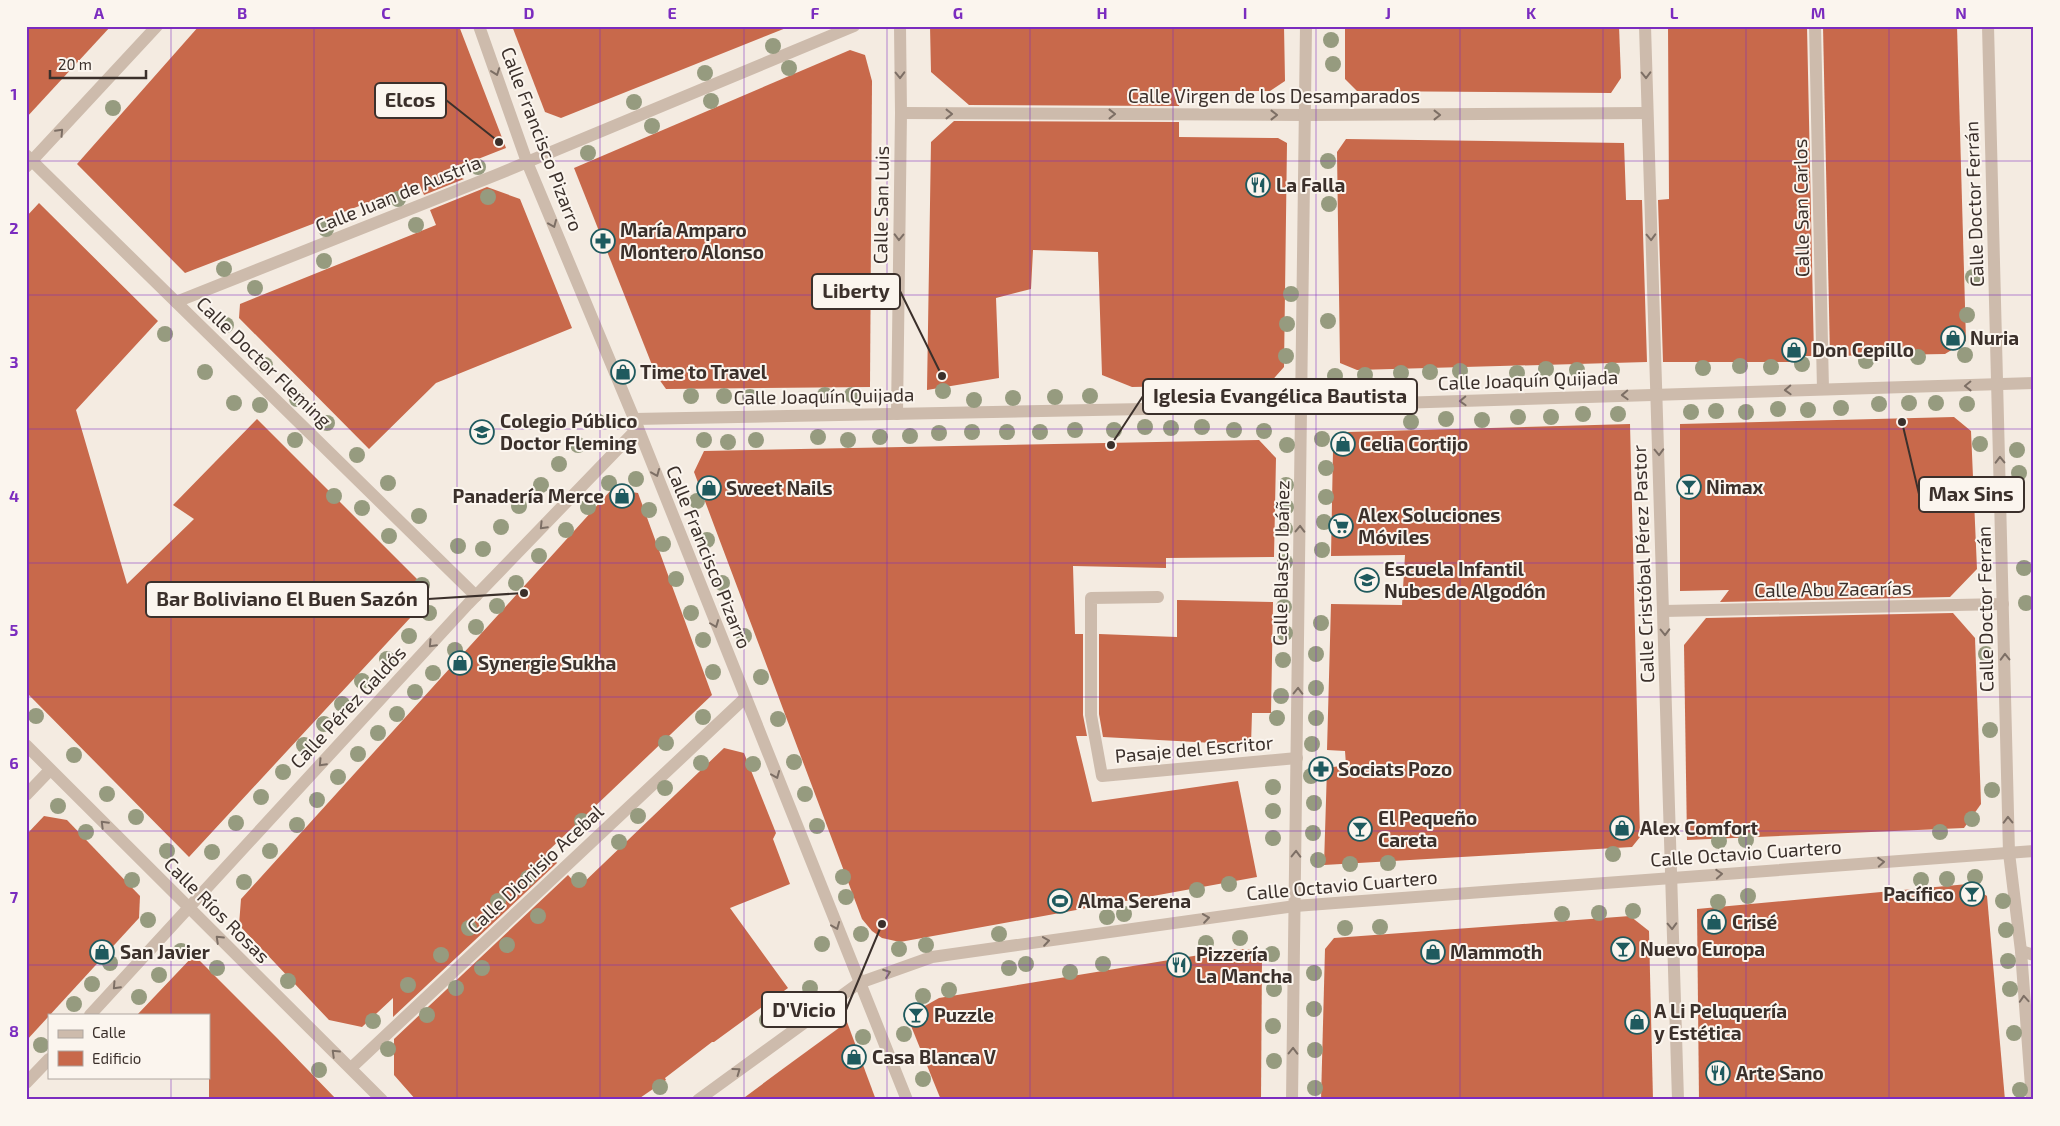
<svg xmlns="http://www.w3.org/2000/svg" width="2060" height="1126" font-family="'Exo 2',sans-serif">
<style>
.building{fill:#c8694b}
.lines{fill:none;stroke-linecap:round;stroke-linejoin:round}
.pedestrian{stroke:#cdbbac;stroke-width:12}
.minor{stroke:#cdbbac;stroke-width:12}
.tree{fill:#969b7f}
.oneway{stroke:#7d6f65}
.grid{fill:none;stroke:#7b2cbf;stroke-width:1;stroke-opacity:0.55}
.labels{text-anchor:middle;stroke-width:4;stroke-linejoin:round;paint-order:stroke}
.street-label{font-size:19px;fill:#3b302b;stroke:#fbf5ee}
.poi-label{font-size:19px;font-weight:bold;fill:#3b302b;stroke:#fbf5ee;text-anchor:start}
.leader{fill:none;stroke:#3b302b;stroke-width:2}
.callout-dot{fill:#3b302b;stroke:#fbf5ee;stroke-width:2}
.callout{fill:#fbf5ee;stroke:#3b302b;stroke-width:2}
.callout-label{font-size:20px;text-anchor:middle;font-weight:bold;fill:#3b302b}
.neatline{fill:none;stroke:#7b2cbf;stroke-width:2}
.grid-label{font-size:16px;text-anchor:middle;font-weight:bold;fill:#7b2cbf}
</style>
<rect width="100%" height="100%" fill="#f4ebe1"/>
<g class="building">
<polygon points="26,26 111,26 26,118"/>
<polygon points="199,26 459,26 506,148 445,172 464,179 424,195 419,183 185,273 77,164"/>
<polygon points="512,26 786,26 786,28 561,118 545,112"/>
<polygon points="930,26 1284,26 1285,81 1270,91 1179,91 1179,106 969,105 931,72"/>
<polygon points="1345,26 1619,26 1621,78 1611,93 1357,91 1345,79"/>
<polygon points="1668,26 1807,26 1814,356 1805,356 1805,362 1663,362 1658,200 1669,199"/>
<polygon points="1823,26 1957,26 1966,341 1945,354 1830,356"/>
<polygon points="850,50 865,55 872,81 870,387 666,389 656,375 574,168"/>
<polygon points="954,121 1179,122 1179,137 1278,138 1287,143 1284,367 1269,384 1132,387 1102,375 1098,252 1033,250 1031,289 996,298 999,378 927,390 931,142"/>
<polygon points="1346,139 1624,143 1626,200 1642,200 1647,362 1357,370 1340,363 1337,152"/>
<polygon points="487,187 520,199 572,328 436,383 369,449 239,318 240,304 436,225 430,210"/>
<polygon points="39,203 158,321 76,410 127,584 194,519 173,505 257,419 422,584 423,604 189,857 26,692 26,217"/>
<polygon points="1954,417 1971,431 1977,569 1950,597 1720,602 1729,590 1680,591 1680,424"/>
<polygon points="1630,424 1640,837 1632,847 1324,865 1327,768 1346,765 1345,751 1327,750 1331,604 1402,605 1405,555 1331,556 1333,450 1348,432"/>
<polygon points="1259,440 1276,458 1274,557 1166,558 1166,568 1073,566 1075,634 1083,634 1083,715 1087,736 1076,736 1092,802 1238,781 1257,877 900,942 882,938 872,931 862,919 694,472 704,451"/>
<polygon points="612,489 638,493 712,695 547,852 557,863 393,1017 393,998 362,1027 329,1020 239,925 241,899"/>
<polygon points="1177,600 1273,602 1271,713 1252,713 1251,745 1103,737 1099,714 1099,634 1177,637"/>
<polygon points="1953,613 1975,638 1981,804 1964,828 1687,840 1684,645 1706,618"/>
<polygon points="724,748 744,753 776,833 773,839 790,884 730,908 788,988 714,1042 712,1042 665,1078 666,1080 637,1100 416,1100 394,1075 394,1039 568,875 579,887"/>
<polygon points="44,816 67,820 140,896 139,918 26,1041 26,835"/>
<polygon points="1968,884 1987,896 2005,1100 1699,1100 1697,909"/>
<polygon points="1630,916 1649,931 1653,1100 1321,1100 1325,949 1334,938"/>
<polygon points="1236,949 1253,949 1262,955 1261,1100 941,1100 907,1016 939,998"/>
<polygon points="194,955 278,1039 337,1100 209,1100 209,1015 137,1015"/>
<polygon points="847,1022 876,1100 741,1100 784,1068"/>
</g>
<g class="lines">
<g class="pedestrian">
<polyline points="1815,26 1823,389"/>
<polyline points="476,596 176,302 496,175 854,26"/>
<polyline points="1664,611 2003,604"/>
<polyline points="26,795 50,770"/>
<polyline points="2021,951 2034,955"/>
<polyline points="351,1068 745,698"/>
</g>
<g class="minor">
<polyline points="479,26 527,162 638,428 907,1100"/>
<polyline points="1645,26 1678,1100"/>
<polyline points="1988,26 2009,853 2021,951 2032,1100"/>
<polyline points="901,113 1304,115 1647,113"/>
<polyline points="26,155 176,302"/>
<polyline points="26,167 157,26"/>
<polyline points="897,414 901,113 900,26"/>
<polyline points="634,419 1301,406 2034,383"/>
<polyline points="1158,597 1091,598 1091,715 1102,776 1297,758"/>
<polyline points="26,745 382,1100"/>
<polyline points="90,1015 468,604 638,428"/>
<polyline points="26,1083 49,1059"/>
<polyline points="698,1100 859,983 932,957 1295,906 2034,851"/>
<polyline points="1292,1100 1306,26"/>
</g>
</g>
<g class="tree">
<circle cx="1331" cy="40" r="8"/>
<circle cx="773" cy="46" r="8"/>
<circle cx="1333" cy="64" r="8"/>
<circle cx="789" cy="68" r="8"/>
<circle cx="705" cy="73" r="8"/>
<circle cx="711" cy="101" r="8"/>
<circle cx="634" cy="102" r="8"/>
<circle cx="113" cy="108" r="8"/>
<circle cx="652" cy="126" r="8"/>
<circle cx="588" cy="153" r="8"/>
<circle cx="1328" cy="161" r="8"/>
<circle cx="478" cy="167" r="8"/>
<circle cx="488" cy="197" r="8"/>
<circle cx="398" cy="199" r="8"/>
<circle cx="1329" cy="204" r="8"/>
<circle cx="416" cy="225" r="8"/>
<circle cx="326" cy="229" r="8"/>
<circle cx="324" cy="261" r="8"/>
<circle cx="224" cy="269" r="8"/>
<circle cx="1973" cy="277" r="8"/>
<circle cx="255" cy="288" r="8"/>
<circle cx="1291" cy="294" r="8"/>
<circle cx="1967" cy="315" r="8"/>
<circle cx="1328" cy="321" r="8"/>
<circle cx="1287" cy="324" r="8"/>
<circle cx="226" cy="325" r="8"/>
<circle cx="165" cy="334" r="8"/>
<circle cx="1965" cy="355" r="8"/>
<circle cx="1286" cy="356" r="8"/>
<circle cx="1918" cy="357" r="8"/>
<circle cx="1866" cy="361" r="8"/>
<circle cx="1802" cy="364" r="8"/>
<circle cx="265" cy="365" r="8"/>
<circle cx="1740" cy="366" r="8"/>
<circle cx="1771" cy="367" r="8"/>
<circle cx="1703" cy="368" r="8"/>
<circle cx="1546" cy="369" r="8"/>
<circle cx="1577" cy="370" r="8"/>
<circle cx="1612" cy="370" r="8"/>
<circle cx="1460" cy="371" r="8"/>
<circle cx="205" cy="372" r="8"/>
<circle cx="1430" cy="372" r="8"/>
<circle cx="1401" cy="373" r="8"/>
<circle cx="1517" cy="373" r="8"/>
<circle cx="1365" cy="375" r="8"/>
<circle cx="1335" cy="376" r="8"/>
<circle cx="943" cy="391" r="8"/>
<circle cx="825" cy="395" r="8"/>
<circle cx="852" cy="395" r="8"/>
<circle cx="691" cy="396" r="8"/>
<circle cx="724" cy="396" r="8"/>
<circle cx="1090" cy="396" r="8"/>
<circle cx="750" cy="397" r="8"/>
<circle cx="1055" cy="397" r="8"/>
<circle cx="1013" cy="398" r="8"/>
<circle cx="297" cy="399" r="8"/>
<circle cx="974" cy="400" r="8"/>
<circle cx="234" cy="403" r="8"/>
<circle cx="1909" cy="403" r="8"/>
<circle cx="1936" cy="403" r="8"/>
<circle cx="1879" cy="404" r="8"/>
<circle cx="1967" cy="404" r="8"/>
<circle cx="260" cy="405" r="8"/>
<circle cx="1841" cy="408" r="8"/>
<circle cx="1778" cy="409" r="8"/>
<circle cx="1808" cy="410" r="8"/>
<circle cx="1716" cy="411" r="8"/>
<circle cx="1691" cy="412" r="8"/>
<circle cx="1746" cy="412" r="8"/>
<circle cx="1583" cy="414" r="8"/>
<circle cx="1618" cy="414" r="8"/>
<circle cx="1518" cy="417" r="8"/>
<circle cx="1551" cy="417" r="8"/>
<circle cx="1446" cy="419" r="8"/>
<circle cx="1482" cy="420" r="8"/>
<circle cx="597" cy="421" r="8"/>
<circle cx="1411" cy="422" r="8"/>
<circle cx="327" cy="423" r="8"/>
<circle cx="1145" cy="427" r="8"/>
<circle cx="1202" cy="427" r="8"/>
<circle cx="1171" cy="428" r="8"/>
<circle cx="1075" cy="430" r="8"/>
<circle cx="1114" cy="430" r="8"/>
<circle cx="1234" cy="430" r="8"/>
<circle cx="1264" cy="431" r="8"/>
<circle cx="972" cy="432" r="8"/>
<circle cx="1007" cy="432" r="8"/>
<circle cx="1040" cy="432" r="8"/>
<circle cx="939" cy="433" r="8"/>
<circle cx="910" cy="436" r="8"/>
<circle cx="818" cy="437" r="8"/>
<circle cx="880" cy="437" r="8"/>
<circle cx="1322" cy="439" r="8"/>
<circle cx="295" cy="440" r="8"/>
<circle cx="704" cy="440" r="8"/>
<circle cx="756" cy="440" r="8"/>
<circle cx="848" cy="440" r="8"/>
<circle cx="728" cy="442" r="8"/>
<circle cx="1980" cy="444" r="8"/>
<circle cx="578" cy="445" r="8"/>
<circle cx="1287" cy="445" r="8"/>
<circle cx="2017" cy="450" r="8"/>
<circle cx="357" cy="455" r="8"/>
<circle cx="559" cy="464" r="8"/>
<circle cx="1326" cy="468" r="8"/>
<circle cx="2019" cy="473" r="8"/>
<circle cx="636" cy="479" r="8"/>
<circle cx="388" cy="483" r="8"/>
<circle cx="609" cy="483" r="8"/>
<circle cx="541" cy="485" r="8"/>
<circle cx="1286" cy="485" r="8"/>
<circle cx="334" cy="496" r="8"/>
<circle cx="1326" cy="497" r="8"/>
<circle cx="697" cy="501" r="8"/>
<circle cx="519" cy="506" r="8"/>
<circle cx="588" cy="507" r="8"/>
<circle cx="1286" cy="507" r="8"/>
<circle cx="362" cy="508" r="8"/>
<circle cx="649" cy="510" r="8"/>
<circle cx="419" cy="516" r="8"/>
<circle cx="1324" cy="522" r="8"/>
<circle cx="501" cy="527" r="8"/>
<circle cx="1285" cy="529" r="8"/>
<circle cx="566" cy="530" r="8"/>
<circle cx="389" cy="536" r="8"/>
<circle cx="707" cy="540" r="8"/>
<circle cx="663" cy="544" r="8"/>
<circle cx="458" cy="546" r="8"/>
<circle cx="483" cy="549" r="8"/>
<circle cx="1322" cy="550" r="8"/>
<circle cx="539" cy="556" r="8"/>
<circle cx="1285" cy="562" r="8"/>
<circle cx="2024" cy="568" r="8"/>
<circle cx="676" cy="579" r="8"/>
<circle cx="516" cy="583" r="8"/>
<circle cx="722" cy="583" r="8"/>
<circle cx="422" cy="585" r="8"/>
<circle cx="2026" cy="603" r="8"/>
<circle cx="497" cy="606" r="8"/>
<circle cx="1284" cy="607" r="8"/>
<circle cx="429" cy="613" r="8"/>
<circle cx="691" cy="613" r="8"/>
<circle cx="1321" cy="623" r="8"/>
<circle cx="476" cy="627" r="8"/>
<circle cx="1285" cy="633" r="8"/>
<circle cx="409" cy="636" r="8"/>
<circle cx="744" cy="636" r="8"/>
<circle cx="703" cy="640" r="8"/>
<circle cx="455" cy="650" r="8"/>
<circle cx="1316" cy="654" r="8"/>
<circle cx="1986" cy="654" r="8"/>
<circle cx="387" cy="659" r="8"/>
<circle cx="1283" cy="660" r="8"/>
<circle cx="713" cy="672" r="8"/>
<circle cx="433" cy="673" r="8"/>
<circle cx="761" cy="677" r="8"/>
<circle cx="362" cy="681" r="8"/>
<circle cx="1316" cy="688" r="8"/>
<circle cx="415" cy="692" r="8"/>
<circle cx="1281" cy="696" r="8"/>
<circle cx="342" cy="704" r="8"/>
<circle cx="397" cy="714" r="8"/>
<circle cx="36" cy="716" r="8"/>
<circle cx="703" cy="717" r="8"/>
<circle cx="1277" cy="718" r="8"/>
<circle cx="1316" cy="718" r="8"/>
<circle cx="778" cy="719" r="8"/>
<circle cx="324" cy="724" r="8"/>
<circle cx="1990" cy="730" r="8"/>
<circle cx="378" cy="733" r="8"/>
<circle cx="666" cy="743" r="8"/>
<circle cx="1312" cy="744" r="8"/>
<circle cx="304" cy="745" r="8"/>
<circle cx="358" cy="754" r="8"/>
<circle cx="74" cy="755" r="8"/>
<circle cx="794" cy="762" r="8"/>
<circle cx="701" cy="763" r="8"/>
<circle cx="753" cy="764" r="8"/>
<circle cx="283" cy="772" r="8"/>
<circle cx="1311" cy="776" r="8"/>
<circle cx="338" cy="777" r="8"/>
<circle cx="1273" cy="787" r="8"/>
<circle cx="665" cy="788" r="8"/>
<circle cx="1992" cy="790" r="8"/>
<circle cx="107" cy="794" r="8"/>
<circle cx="805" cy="794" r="8"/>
<circle cx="261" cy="797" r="8"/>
<circle cx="317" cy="800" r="8"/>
<circle cx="1314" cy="803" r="8"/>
<circle cx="58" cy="806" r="8"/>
<circle cx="1273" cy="811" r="8"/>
<circle cx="638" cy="816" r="8"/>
<circle cx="136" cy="817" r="8"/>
<circle cx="1972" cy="819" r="8"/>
<circle cx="582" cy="821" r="8"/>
<circle cx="236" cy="823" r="8"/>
<circle cx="297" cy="825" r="8"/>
<circle cx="817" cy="826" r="8"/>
<circle cx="86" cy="832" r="8"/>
<circle cx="1940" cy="832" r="8"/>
<circle cx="1313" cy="833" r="8"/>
<circle cx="1273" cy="838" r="8"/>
<circle cx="1746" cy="840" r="8"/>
<circle cx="1719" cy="841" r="8"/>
<circle cx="619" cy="842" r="8"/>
<circle cx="167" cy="851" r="8"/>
<circle cx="270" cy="851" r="8"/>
<circle cx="212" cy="852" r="8"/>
<circle cx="1613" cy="854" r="8"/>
<circle cx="1318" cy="860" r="8"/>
<circle cx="1388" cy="863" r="8"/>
<circle cx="1350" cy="864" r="8"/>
<circle cx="843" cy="877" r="8"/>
<circle cx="1975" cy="877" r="8"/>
<circle cx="528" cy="878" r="8"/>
<circle cx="1947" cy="879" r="8"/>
<circle cx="132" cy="880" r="8"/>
<circle cx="579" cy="880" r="8"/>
<circle cx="1921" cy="880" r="8"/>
<circle cx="244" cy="882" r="8"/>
<circle cx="1229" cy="884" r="8"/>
<circle cx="1197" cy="890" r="8"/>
<circle cx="1748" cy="896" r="8"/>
<circle cx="846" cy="897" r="8"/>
<circle cx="498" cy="901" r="8"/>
<circle cx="2003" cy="901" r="8"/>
<circle cx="1718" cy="902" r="8"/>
<circle cx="1633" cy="911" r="8"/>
<circle cx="1599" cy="913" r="8"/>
<circle cx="1124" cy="914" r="8"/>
<circle cx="1562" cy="914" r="8"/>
<circle cx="538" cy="916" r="8"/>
<circle cx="1107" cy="917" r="8"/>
<circle cx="148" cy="920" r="8"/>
<circle cx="1380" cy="927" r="8"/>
<circle cx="469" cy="928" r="8"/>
<circle cx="1345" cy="928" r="8"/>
<circle cx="2006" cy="930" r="8"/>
<circle cx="861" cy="934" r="8"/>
<circle cx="999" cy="934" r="8"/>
<circle cx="1240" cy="938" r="8"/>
<circle cx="1206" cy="943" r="8"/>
<circle cx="822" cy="944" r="8"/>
<circle cx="507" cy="945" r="8"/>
<circle cx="926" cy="945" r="8"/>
<circle cx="899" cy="949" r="8"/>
<circle cx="181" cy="951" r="8"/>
<circle cx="1272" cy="954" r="8"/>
<circle cx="441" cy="955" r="8"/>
<circle cx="2008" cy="961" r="8"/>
<circle cx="110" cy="963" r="8"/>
<circle cx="1026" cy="964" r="8"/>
<circle cx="1103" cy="964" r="8"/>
<circle cx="217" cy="968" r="8"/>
<circle cx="482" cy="968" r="8"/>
<circle cx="1009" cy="968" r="8"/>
<circle cx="1070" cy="972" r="8"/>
<circle cx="1314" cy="973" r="8"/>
<circle cx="159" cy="975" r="8"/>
<circle cx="288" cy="981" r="8"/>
<circle cx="92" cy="984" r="8"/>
<circle cx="408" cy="985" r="8"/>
<circle cx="456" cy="988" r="8"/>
<circle cx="810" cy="988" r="8"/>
<circle cx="1274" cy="989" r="8"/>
<circle cx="2010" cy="989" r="8"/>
<circle cx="949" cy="990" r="8"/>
<circle cx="923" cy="996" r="8"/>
<circle cx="139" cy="997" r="8"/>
<circle cx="74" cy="1004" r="8"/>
<circle cx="1314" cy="1009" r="8"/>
<circle cx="427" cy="1015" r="8"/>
<circle cx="767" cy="1020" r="8"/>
<circle cx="373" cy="1021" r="8"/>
<circle cx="1273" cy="1026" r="8"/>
<circle cx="2014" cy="1033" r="8"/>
<circle cx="904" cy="1034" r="8"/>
<circle cx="863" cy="1037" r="8"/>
<circle cx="41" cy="1045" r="8"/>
<circle cx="388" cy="1049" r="8"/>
<circle cx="1315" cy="1050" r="8"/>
<circle cx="1274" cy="1061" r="8"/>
<circle cx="319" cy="1070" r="8"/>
<circle cx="923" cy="1079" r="8"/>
<circle cx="660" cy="1087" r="8"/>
<circle cx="1315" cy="1088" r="8"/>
<circle cx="2020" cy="1090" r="8"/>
</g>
<defs><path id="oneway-chevron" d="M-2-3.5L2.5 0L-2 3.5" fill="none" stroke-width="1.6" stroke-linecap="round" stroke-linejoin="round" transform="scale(1.25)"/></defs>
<g class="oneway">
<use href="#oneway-chevron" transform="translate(496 72) rotate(70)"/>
<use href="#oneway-chevron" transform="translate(900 75) rotate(89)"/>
<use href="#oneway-chevron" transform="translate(1646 75) rotate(89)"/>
<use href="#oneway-chevron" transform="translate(949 114)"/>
<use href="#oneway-chevron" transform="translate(1112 114)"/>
<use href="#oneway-chevron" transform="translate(1274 115)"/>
<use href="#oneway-chevron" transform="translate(1437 115)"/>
<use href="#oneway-chevron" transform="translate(60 132) rotate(-47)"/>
<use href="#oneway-chevron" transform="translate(553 224) rotate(67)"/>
<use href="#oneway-chevron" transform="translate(899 237) rotate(91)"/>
<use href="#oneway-chevron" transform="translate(1651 237) rotate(88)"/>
<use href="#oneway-chevron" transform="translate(1968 386) rotate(179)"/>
<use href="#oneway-chevron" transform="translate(1788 390) rotate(178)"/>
<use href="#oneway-chevron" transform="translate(1625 395) rotate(178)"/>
<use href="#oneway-chevron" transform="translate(1463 401) rotate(178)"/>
<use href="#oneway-chevron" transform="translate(1659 452) rotate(88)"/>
<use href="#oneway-chevron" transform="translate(2000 460) rotate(-91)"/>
<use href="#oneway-chevron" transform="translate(656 473) rotate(68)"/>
<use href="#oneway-chevron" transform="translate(543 526) rotate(134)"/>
<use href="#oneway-chevron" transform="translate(1300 529) rotate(-89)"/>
<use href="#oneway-chevron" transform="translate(715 624) rotate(69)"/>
<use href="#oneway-chevron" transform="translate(1665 632) rotate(89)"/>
<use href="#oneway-chevron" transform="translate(432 644) rotate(133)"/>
<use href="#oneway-chevron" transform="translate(2005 657) rotate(-91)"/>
<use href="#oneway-chevron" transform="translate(1298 691) rotate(-89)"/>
<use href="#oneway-chevron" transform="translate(322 763) rotate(133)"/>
<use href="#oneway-chevron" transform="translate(776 775) rotate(68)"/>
<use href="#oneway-chevron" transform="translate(2008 820) rotate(-91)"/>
<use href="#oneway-chevron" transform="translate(104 824) rotate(-135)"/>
<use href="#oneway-chevron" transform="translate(1296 854) rotate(-89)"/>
<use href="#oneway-chevron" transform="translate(1881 862) rotate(-4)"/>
<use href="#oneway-chevron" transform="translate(1719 874) rotate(-4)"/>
<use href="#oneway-chevron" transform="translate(1206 918) rotate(-8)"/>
<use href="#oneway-chevron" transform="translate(836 926) rotate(68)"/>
<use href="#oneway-chevron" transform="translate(1672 926) rotate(88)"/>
<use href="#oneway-chevron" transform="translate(219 939) rotate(-136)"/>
<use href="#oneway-chevron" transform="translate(1046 941) rotate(-8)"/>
<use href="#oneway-chevron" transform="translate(887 973) rotate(-20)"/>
<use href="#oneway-chevron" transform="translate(116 986) rotate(133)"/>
<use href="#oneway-chevron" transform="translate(2024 999) rotate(-94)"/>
<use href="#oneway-chevron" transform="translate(1293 1051) rotate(-89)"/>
<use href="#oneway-chevron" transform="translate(335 1053) rotate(-136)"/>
<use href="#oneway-chevron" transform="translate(737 1071) rotate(-36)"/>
</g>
<path class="grid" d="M171,26V1015M314,26V1100M457,26V1100M600,26V1100M744,26V1100M887,26V1100M1030,26V1100M1173,26V1100M1316,26V1100M1460,26V1100M1603,26V1100M1746,26V1100M1889,26V1100M26,161H2034M26,295H2034M26,429H2034M26,563H2034M26,697H2034M26,831H2034M26,965H2034M171,1077V1100"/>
<defs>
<g id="restaurant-ring" transform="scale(1.25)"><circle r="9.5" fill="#fbf5ee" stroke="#1f5a5e" stroke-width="1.5"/><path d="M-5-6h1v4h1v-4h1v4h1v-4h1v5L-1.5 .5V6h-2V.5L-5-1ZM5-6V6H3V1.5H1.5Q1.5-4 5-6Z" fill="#1f5a5e"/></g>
<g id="pharmacy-ring" transform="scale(1.25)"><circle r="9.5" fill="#fbf5ee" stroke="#1f5a5e" stroke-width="1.5"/><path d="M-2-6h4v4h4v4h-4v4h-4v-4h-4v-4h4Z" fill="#1f5a5e"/></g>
<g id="shop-ring" transform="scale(1.25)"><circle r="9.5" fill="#fbf5ee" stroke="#1f5a5e" stroke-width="1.5"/><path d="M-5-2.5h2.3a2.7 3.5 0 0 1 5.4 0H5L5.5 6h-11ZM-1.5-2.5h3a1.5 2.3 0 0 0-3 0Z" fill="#1f5a5e"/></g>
<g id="school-ring" transform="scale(1.25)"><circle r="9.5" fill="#fbf5ee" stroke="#1f5a5e" stroke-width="1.5"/><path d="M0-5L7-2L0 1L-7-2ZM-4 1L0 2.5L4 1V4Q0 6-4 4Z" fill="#1f5a5e"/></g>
<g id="bar-ring" transform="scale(1.25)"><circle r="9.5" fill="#fbf5ee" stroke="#1f5a5e" stroke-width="1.5"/><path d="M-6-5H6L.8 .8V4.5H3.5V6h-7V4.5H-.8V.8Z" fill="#1f5a5e"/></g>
<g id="supermarket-ring" transform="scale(1.25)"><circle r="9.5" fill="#fbf5ee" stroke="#1f5a5e" stroke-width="1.5"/><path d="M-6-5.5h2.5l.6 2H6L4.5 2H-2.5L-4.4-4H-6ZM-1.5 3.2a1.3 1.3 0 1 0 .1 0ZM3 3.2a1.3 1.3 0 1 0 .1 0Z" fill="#1f5a5e"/></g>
<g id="stadium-ring" transform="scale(1.25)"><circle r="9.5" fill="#fbf5ee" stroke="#1f5a5e" stroke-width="1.5"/><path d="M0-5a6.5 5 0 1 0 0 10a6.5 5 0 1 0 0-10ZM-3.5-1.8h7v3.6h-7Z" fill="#1f5a5e"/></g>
</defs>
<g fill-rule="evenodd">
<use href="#restaurant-ring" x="1258" y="185"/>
<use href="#pharmacy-ring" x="603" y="241"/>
<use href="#shop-ring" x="1953" y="338"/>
<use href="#shop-ring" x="1794" y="350"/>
<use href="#shop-ring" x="623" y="372"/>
<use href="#school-ring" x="482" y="432"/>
<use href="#shop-ring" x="1343" y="444"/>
<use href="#bar-ring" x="1689" y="487"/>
<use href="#shop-ring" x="709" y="488"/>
<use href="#shop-ring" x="622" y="496"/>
<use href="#supermarket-ring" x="1341" y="526"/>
<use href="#school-ring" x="1367" y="580"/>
<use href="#shop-ring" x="460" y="663"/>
<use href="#pharmacy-ring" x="1321" y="769"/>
<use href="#shop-ring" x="1622" y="828"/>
<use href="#bar-ring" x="1360" y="829"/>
<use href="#bar-ring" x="1972" y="894"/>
<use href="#stadium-ring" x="1060" y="901"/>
<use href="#shop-ring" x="1714" y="922"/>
<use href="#bar-ring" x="1623" y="949"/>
<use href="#shop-ring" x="102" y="952"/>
<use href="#shop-ring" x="1433" y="952"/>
<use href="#restaurant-ring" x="1179" y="965"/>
<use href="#bar-ring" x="916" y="1015"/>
<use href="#shop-ring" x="1637" y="1022"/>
<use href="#shop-ring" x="854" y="1057"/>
<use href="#restaurant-ring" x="1718" y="1073"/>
</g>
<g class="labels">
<g class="street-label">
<text x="1274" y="103">Calle Virgen de los Desamparados</text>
<text transform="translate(542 139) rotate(69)" y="7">Calle Francisco Pizarro</text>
<text transform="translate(398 194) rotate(-22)" y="7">Calle Juan de Austria</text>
<text transform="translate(1974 204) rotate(-92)" y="7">Calle Doctor Ferrán</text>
<text transform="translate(881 205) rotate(-89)" y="7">Calle San Luis</text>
<text transform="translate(1801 208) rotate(-91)" y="7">Calle San Carlos</text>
<text transform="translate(264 362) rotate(44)" y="7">Calle Doctor Fleming</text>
<text transform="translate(1528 380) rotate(-2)" y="7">Calle Joaquín Quijada</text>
<text transform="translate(824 396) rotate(-1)" y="7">Calle Joaquín Quijada</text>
<text transform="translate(709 557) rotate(68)" y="7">Calle Francisco Pizarro</text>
<text transform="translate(1281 563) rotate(-89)" y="7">Calle Blasco Ibáñez</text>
<text transform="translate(1643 564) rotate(-92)" y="7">Calle Cristóbal Pérez Pastor</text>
<text transform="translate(1833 589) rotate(-1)" y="7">Calle Abu Zacarías</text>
<text transform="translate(1985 609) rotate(-91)" y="7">Calle Doctor Ferrán</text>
<text transform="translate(348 707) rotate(-47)" y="7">Calle Pérez Galdós</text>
<text transform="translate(1194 749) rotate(-5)" y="7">Pasaje del Escritor</text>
<text transform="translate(1746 853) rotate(-4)" y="7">Calle Octavio Cuartero</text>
<text transform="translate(535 869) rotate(-43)" y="7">Calle Dionisio Acebal</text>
<text transform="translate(1342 885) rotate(-5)" y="7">Calle Octavio Cuartero</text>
<text transform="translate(217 910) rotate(45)" y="7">Calle Ríos Rosas</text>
</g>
<g class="poi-label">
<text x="1276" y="192">La Falla</text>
<text x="620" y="237">María Amparo<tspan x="620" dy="22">Montero Alonso</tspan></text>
<text x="1970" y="345">Nuria</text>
<text x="1812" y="357">Don Cepillo</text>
<text x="640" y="379">Time to Travel</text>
<text x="500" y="428">Colegio Público<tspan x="500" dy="22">Doctor Fleming</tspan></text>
<text x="1360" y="451">Celia Cortijo</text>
<text x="1706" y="494">Nimax</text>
<text x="726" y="495">Sweet Nails</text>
<text x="604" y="503" text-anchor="end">Panadería Merce</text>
<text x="1358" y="522">Alex Soluciones<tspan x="1358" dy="22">Móviles</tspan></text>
<text x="1384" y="576">Escuela Infantil<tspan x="1384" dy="22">Nubes de Algodón</tspan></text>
<text x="478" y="670">Synergie Sukha</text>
<text x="1338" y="776">Sociats Pozo</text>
<text x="1378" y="825">El Pequeño<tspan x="1378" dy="22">Careta</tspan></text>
<text x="1640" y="835">Alex Comfort</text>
<text x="1954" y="901" text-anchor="end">Pacífico</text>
<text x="1078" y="908">Alma Serena</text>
<text x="1732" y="929">Crisé</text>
<text x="1640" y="956">Nuevo Europa</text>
<text x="120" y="959">San Javier</text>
<text x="1450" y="959">Mammoth</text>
<text x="1196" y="961">Pizzería<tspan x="1196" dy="22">La Mancha</tspan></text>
<text x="1654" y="1018">A Li Peluquería<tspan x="1654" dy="22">y Estética</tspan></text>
<text x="934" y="1022">Puzzle</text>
<text x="872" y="1064">Casa Blanca V</text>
<text x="1736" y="1080">Arte Sano</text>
</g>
</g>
<path class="leader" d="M499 142L446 100M942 376L900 291M1111 445L1143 396M1902 422L1919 494M524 593L428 599M882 924L846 1010"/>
<g class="callout-dot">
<circle cx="499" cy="142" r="5"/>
<circle cx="942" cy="376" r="5"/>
<circle cx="1111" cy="445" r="5"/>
<circle cx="1902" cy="422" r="5"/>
<circle cx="524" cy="593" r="5"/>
<circle cx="882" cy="924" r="5"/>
</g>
<g class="callout">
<rect x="375" y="83" width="71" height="35" rx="5"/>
<rect x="812" y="274" width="88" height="35" rx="5"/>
<rect x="1143" y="379" width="274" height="35" rx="5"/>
<rect x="1919" y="477" width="105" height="35" rx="5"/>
<rect x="146" y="582" width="282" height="35" rx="5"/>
<rect x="762" y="992" width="84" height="35" rx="5"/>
</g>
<g class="callout-label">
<text x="410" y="107">Elcos</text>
<text x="856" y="298">Liberty</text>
<text x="1280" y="403">Iglesia Evangélica Bautista</text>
<text x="1971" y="501">Max Sins</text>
<text x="287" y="606">Bar Boliviano El Buen Sazón</text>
<text x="804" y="1017">D'Vicio</text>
</g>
<rect width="2060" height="1126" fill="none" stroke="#fbf5ee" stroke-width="55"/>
<rect x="48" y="1014" width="162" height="65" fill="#fbf5ee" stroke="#aea6a0"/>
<rect x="58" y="1030" width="25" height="8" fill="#cdbbac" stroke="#aea6a0"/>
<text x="92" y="1038" font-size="15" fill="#3b302b">Calle</text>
<rect x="58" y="1051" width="25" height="15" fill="#c8694b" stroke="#aea6a0"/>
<text x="92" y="1064" font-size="15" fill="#3b302b">Edificio</text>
<path d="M50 70v8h96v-8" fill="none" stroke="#3b302b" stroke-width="2.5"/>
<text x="58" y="70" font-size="15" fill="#3b302b" stroke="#fbf5ee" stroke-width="4" paint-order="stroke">20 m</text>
<rect x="28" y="28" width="2004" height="1070" class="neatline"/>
<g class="grid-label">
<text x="99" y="19">A</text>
<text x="242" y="19">B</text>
<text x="386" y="19">C</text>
<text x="529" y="19">D</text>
<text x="672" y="19">E</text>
<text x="815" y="19">F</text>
<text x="958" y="19">G</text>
<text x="1102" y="19">H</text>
<text x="1245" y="19">I</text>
<text x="1388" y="19">J</text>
<text x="1531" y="19">K</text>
<text x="1674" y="19">L</text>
<text x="1818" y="19">M</text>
<text x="1961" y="19">N</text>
<text x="14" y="100">1</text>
<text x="14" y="234">2</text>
<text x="14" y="368">3</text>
<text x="14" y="502">4</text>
<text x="14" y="636">5</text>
<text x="14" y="769">6</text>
<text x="14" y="903">7</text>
<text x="14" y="1037">8</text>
</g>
</svg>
